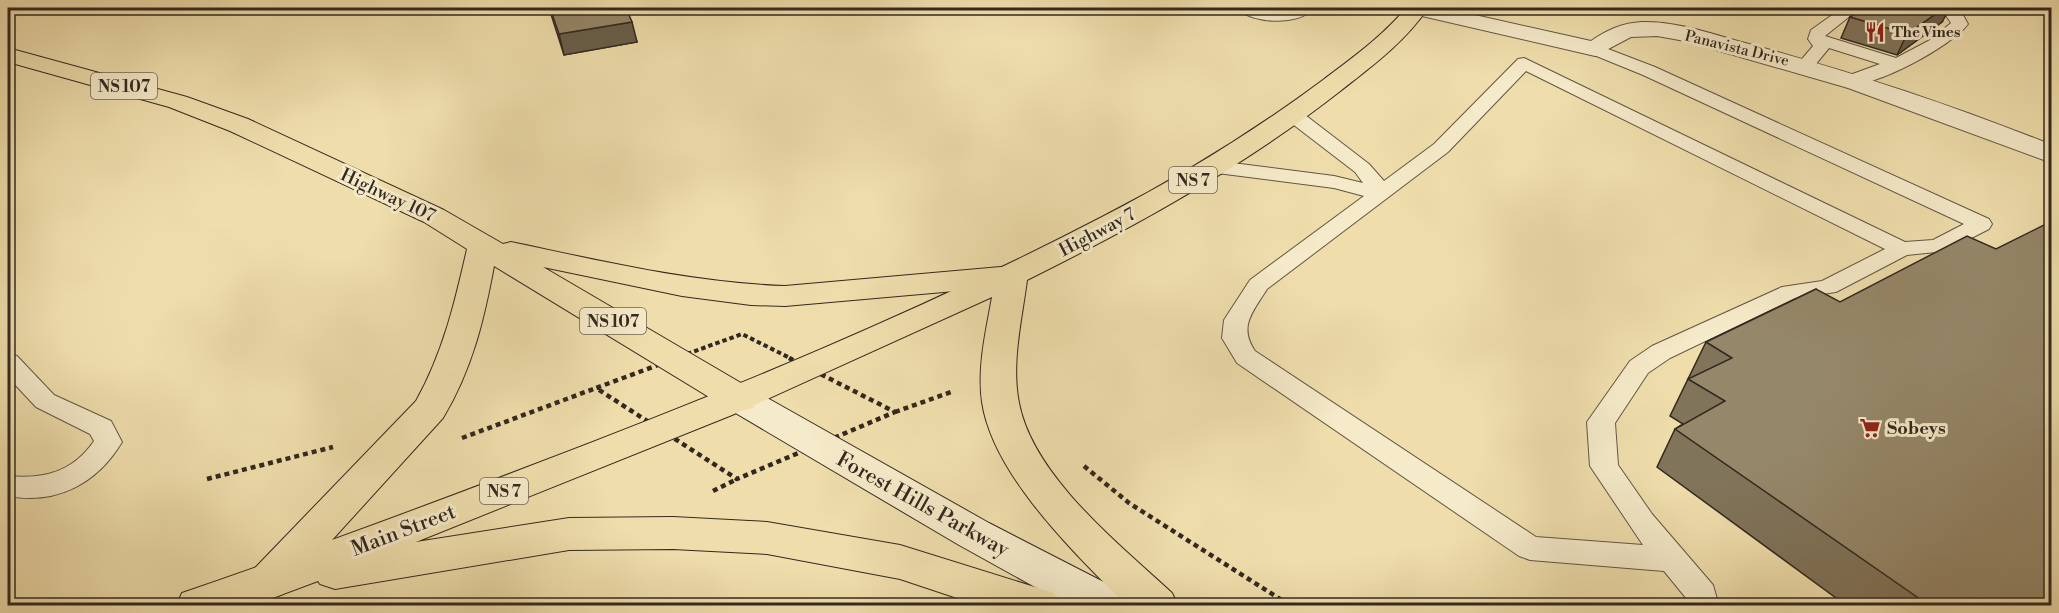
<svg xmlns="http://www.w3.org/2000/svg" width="2059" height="613" font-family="'Libre Bodoni',serif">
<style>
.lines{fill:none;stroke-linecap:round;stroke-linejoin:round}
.lane-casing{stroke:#625643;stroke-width:2}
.street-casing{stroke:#625643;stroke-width:2}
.secondary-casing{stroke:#332820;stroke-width:2}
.primary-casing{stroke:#332820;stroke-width:2}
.highway-casing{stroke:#332820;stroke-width:2}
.path-far1{stroke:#332820;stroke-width:4;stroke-dasharray:4.5 3;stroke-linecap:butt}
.path{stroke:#332820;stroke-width:4.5;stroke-dasharray:5 4;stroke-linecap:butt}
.lane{fill:#f5eac9;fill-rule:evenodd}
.street{fill:#f5eac9;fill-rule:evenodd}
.secondary{fill:#f5eac9;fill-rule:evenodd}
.primary{fill:#efdeac;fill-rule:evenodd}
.highway{fill:#efdeac;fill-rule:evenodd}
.wall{fill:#80745a;stroke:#332820;stroke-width:1.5}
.shaded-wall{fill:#685e4a;stroke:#332820;stroke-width:1.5}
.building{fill:#958769;stroke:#332820;stroke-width:1.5}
.labels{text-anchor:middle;stroke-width:6;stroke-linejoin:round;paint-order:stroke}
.far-poi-label{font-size:15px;font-weight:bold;fill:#332820;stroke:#f5eac9;text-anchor:start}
.far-street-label{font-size:15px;fill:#332820;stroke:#f5eac9}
.shield{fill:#f5eac9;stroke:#6d6253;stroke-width:1.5}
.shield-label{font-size:16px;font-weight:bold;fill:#332820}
.street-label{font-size:18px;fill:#332820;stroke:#f5eac9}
.poi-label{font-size:18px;font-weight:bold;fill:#332820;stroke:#f5eac9;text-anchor:start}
.near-street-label{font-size:21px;fill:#332820;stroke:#f5eac9}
</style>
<rect width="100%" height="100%" fill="#efdeac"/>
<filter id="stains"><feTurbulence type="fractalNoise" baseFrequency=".00333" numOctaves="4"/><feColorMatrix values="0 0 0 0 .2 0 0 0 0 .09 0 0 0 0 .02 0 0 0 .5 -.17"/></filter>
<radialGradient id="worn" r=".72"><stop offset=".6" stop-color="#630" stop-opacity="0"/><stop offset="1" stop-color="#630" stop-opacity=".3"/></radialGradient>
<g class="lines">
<g class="lane-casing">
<g id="lane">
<path d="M1237,8C1252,6 1266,11 1281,11C1292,12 1302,7 1314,8C1300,26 1251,24 1237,8Z"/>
<path d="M1842,8H1860L1825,36L1896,58L1930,40L1951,23L1941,8H1959L1968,24C1953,45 1872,90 1847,84L1844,80L1847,76L1880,64L1829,48L1811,70H1799L1796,66L1813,46L1808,39L1811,30Z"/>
<path d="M1595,44L1655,67L1989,219L1992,224L1989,229L1946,251L1907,255L1836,292L1795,298L1670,358L1648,373L1615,423L1618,465L1652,514L1713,585L1719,606H1687L1686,598L1664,571L1530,560L1519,556L1237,363L1222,338L1224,320L1250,280L1364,196L1334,188L1217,173L1210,171L1207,167L1210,163L1217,161L1334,176L1363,183L1355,172L1286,119L1284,115L1293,109L1300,111L1369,164L1384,181L1434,144L1518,59L1524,58L1905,242L1933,240L1964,224L1643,75L1589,53L1586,49ZM1526,71L1885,249L1822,281L1782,287L1652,346L1630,361L1587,422L1590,466L1643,545L1536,537L1255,351C1238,326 1253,312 1267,289L1448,152Z"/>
<path d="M8,354L17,356L54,395L111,421L122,442C97,484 56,505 8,496V476C43,479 72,473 94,441L90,434L36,407L8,377Z"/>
</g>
</g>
<g class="street-casing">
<path id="street" d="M1406,8H1444L1591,41C1607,30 1622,23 1642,22C1678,21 1714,35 1749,44C1852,72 1952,105 2052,145V163L1848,88L1685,41L1657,36L1631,37L1595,56L1409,13Z"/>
</g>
<g class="secondary-casing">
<polygon id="secondary" points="740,387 753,390 989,523 1125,593 1131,606 1069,606 959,545 727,408 722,399 727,390"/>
</g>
<g class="primary-casing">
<path id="primary" d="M1406,8H1428C1405,42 1371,67 1339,92C1243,167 1136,226 1027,280C1022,320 1011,362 1019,403C1033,476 1119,544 1172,593L1178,606H1127C1076,554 993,476 982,402C977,367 986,331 992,297L732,415L416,542L569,518L673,517L767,522L900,545L1054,593L1060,606H981L900,579L767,554L673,549L569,550L335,589L320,584L318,581L251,606H176L182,593C299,553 415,510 530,466C725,392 917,313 1102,217C1180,177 1253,132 1323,80C1352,58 1383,36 1406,8Z"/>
</g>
<g class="highway-casing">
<path id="highway" d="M8,48L187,97L248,119L444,210L503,244L511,242C602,261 692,283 785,286L1012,266L1023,269L1028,276L1023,283L1012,286L785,306L751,305L682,296L543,267L753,390L758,399L753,408L740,411L727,408L494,266C484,320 472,370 443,418L283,594L268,599L253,594L246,582L253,570L416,401C443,353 455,302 467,249L424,222L230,131L169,107L8,62Z"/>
</g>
<polyline class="path-far1" points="673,359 742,334 792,359"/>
<g class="path">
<polyline points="677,358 596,388 737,479 895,412 789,358"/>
<polyline points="895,412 954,391"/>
<polyline points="462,438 596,388"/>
<polyline points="1084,466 1129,503 1291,606"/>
<polyline points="207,479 333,447"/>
<polyline points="713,491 737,479"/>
</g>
<use href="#lane" class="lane"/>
<use href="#street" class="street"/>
<use href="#secondary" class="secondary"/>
<use href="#primary" class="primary"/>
<use href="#highway" class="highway"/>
</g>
<g class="wall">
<polygon points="549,8 626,8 637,42 564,55"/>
<polygon points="1850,17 1942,22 1897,55 1841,38"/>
<polygon points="1816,289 2052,606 1847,606 1657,467 1675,429 1683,424 1670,416 1706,342"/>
</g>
<g class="shaded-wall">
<polygon points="1944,8 1950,8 1942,22 1897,55 1907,34"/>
<polygon points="632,22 637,42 564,55 559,34"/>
</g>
<g class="building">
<polygon points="550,8 626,8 632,22 559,34"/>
<polygon points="1865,8 1944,8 1907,34 1850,17"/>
<polygon points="2052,221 2052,606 1930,606 1675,429 1725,401 1688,379 1732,358 1706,342 1816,289 1840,302 1967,236 1996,249"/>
</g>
<defs>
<g id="restaurant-bare" transform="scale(1.62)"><path d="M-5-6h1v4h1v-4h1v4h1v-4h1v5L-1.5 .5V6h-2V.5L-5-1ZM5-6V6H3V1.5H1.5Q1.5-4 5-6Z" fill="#8f2418" stroke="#f5eac9" stroke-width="2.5" paint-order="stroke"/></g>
<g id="supermarket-bare" transform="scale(1.62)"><path d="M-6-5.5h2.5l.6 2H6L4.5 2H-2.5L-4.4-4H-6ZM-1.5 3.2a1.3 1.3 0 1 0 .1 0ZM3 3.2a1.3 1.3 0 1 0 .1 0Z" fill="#8f2418" stroke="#f5eac9" stroke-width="2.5" paint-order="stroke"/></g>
</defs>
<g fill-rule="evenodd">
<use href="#restaurant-bare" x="1875" y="32"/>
<use href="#supermarket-bare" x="1870" y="428"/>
</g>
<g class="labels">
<g class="far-poi-label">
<text x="1892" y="37">The Vines</text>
</g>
<g class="far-street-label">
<text transform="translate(1737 48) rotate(14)" y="5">Panavista Drive</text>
</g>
<g class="shield">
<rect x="91" y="73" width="66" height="26" rx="4.5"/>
<rect x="1169" y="167" width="48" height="26" rx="4.5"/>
<rect x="580" y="308" width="66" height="26" rx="4.5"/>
<rect x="480" y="478" width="48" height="26" rx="4.5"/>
</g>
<g class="shield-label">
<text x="124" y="92">NS 107</text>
<text x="1193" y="186">NS 7</text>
<text x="613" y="327">NS 107</text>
<text x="504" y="497">NS 7</text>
</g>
<g class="street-label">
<text transform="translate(388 195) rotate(25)" y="6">Highway 107</text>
<text transform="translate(1097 232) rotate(-28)" y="6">Highway 7</text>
</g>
<g class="poi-label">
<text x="1887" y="434">Sobeys</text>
</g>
<g class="near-street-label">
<text transform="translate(923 504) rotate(29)" y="7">Forest Hills Parkway</text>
<text transform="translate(403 530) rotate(-21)" y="7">Main Street</text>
</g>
</g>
<rect width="2059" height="613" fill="none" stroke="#efdeac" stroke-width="30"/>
<rect x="9" y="9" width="2041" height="595" fill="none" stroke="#332820" stroke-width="3"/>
<rect x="15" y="15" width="2029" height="583" fill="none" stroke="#332820" stroke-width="1.5"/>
<rect width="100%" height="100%" filter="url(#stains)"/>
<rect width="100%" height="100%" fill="url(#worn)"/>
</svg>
